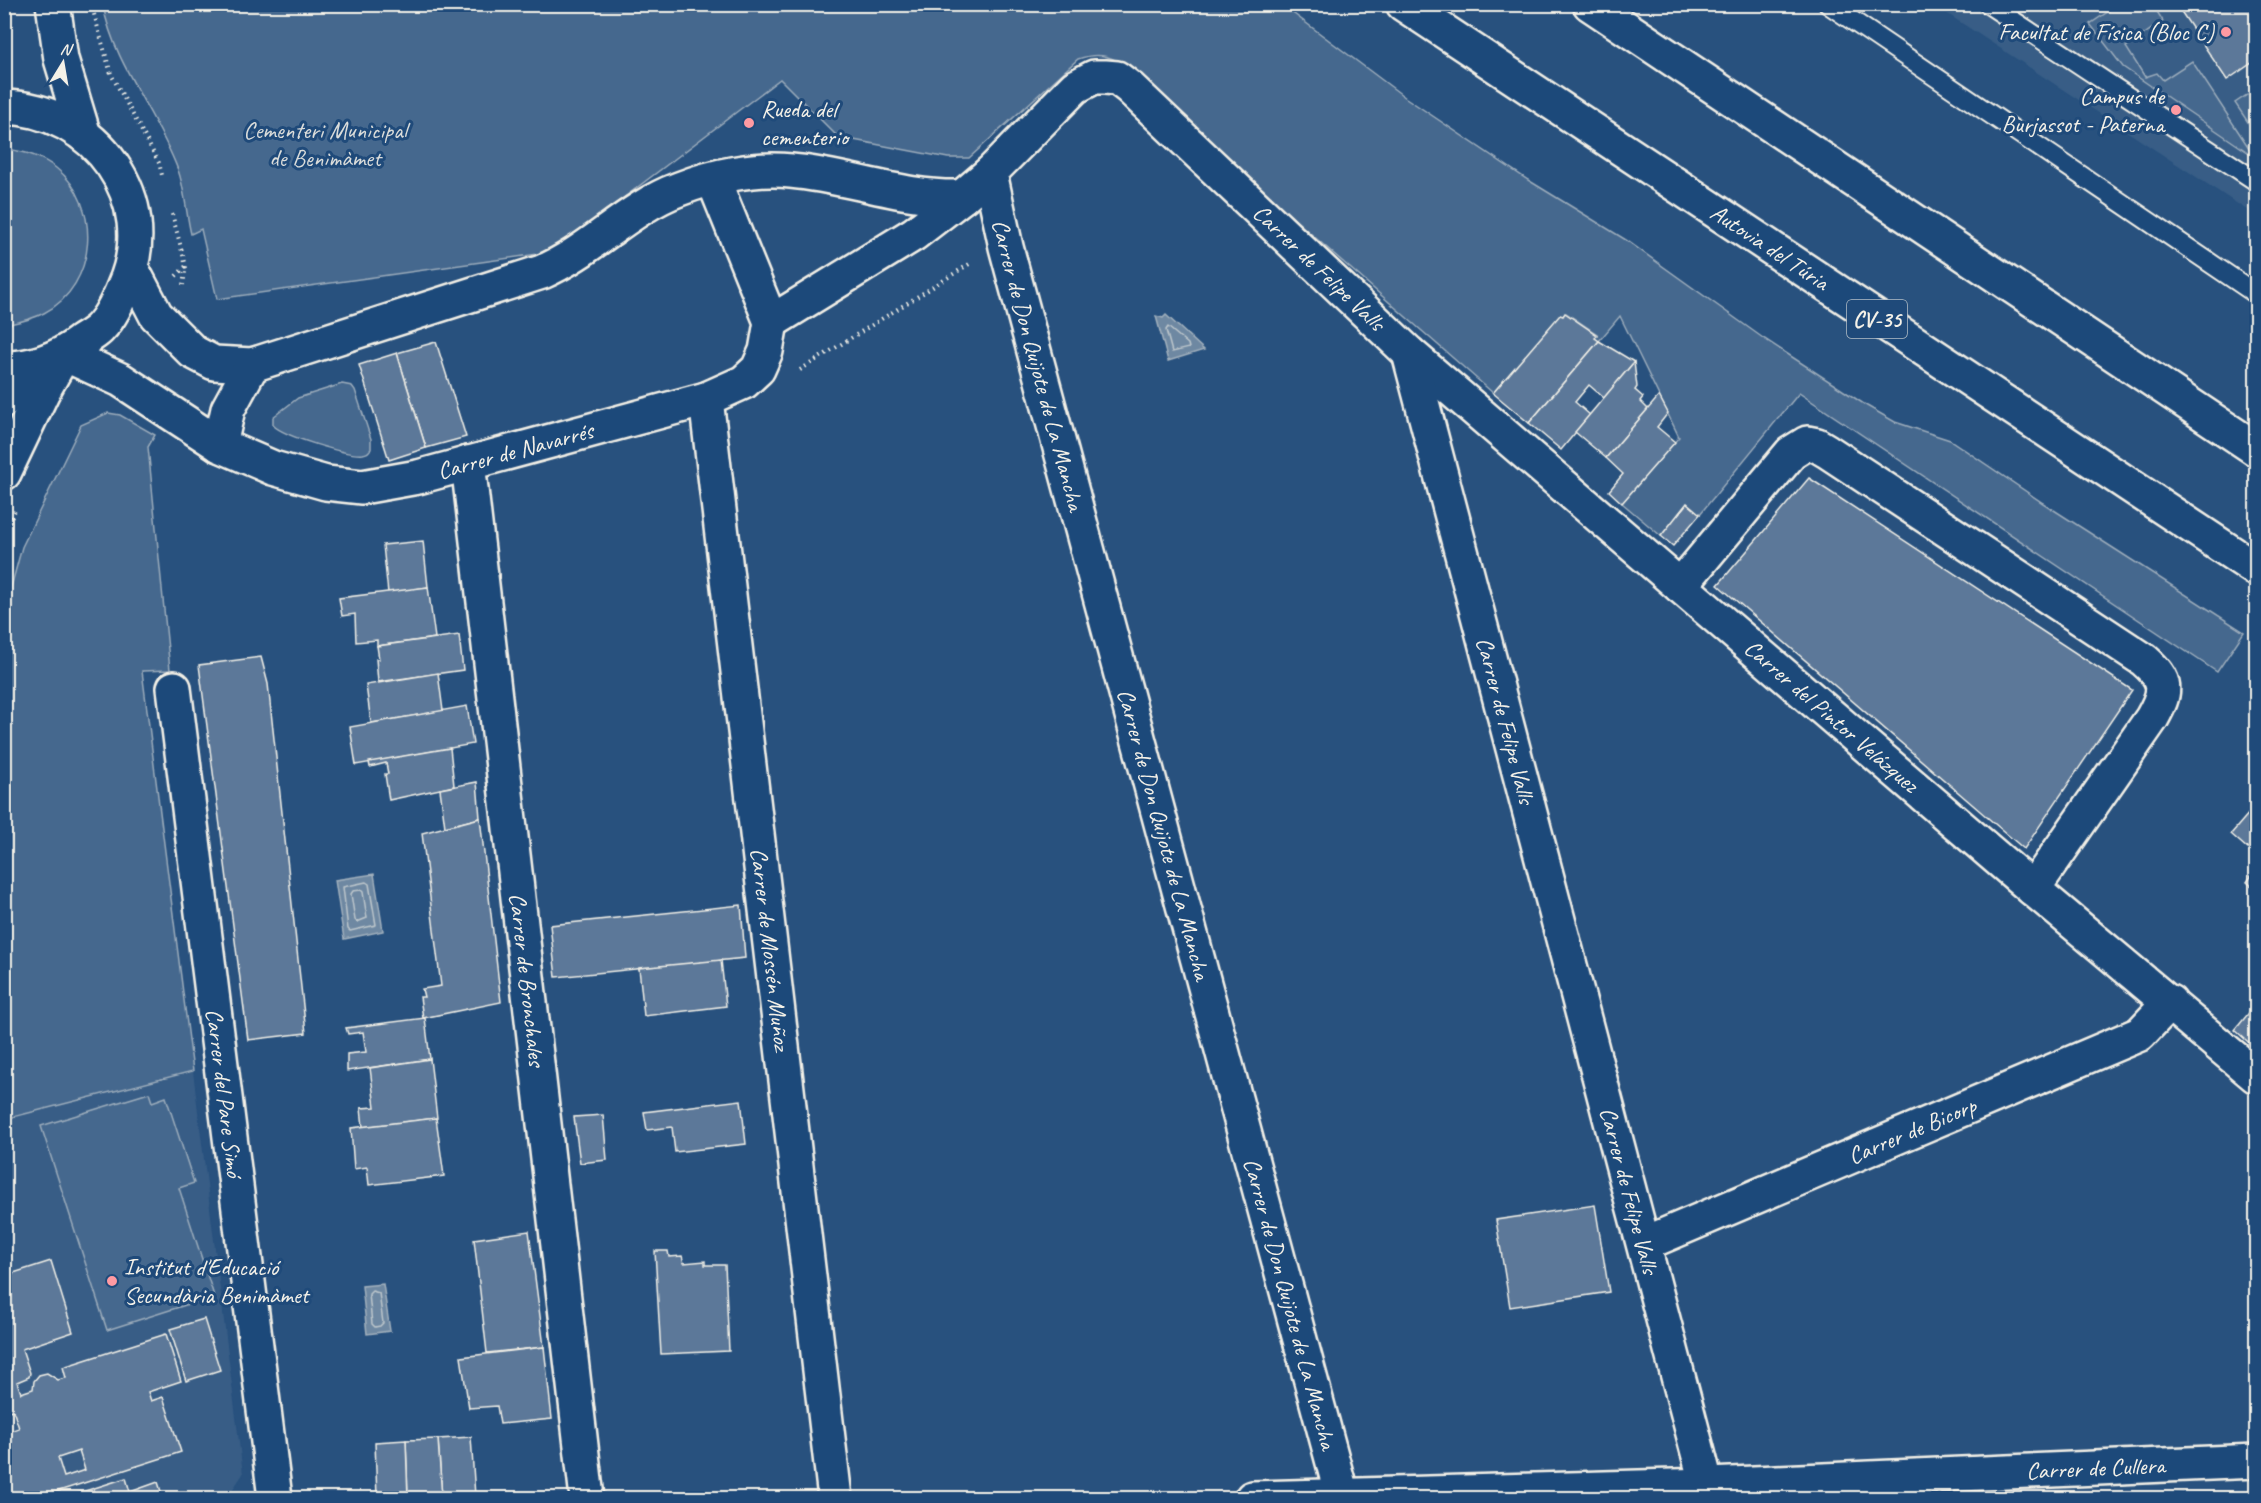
<svg xmlns="http://www.w3.org/2000/svg" width="2261" height="1503" font-family="Caveat,sans-serif">
<style>
.built{fill:#375d86}
.green{fill:#45688e;stroke:#9cacbb;stroke-width:1.5}
.water{fill:#6e88a2;stroke:#a4b2be;stroke-width:1.5}
.lines{fill:none;stroke-linecap:round;stroke-linejoin:round}
.shore{stroke:#bec7cc;stroke-width:1.5}
.building{fill:#5b7899;stroke:#f4f1e8;stroke-width:1.5;fill-rule:evenodd}
.service-casing{stroke:#f4f1e8;stroke-width:22}
.minor-casing{stroke:#f4f1e8;stroke-width:38}
.secondary-casing{stroke:#f4f1e8;stroke-width:38}
.trunk-casing{stroke:#f4f1e8;stroke-width:38}
.path{stroke:#f4f1e8;stroke-width:4;stroke-dasharray:1.5 4.5;stroke-linecap:butt}
.service{stroke:#1f4a7a;stroke-width:18}
.minor{stroke:#1f4a7a;stroke-width:33}
.secondary{stroke:#1f4a7a;stroke-width:33}
.trunk{stroke:#1f4a7a;stroke-width:33}
.poi-dot{fill:#ff9aa2;stroke:#1f4a7a;stroke-width:2}
.labels{text-anchor:middle;stroke-width:6;stroke-linejoin:round;paint-order:stroke}
.shield{fill:#1f4a7a;stroke:#b4bfc7;stroke-width:1.5}
.shield-label{font-size:22px;font-weight:bold;fill:#f4f1e8}
.poi-label{font-size:24px;fill:#f4f1e8;stroke:#1f4a7a;text-anchor:end}
.park-label{font-size:24px;fill:#dadcda;stroke:#1f4a7a}
.street-label{font-size:24px;fill:#f4f1e8;stroke:#1f4a7a}
</style>
<rect width="100%" height="100%" fill="#28517e"/>
<filter id="ink" filterUnits="userSpaceOnUse"><feTurbulence type="fractalNoise" baseFrequency=".0167" numOctaves="2"/><feDisplacementMap in="SourceGraphic" scale="12" xChannelSelector="R" yChannelSelector="G"/><feConvolveMatrix kernelMatrix="1 2 1 2 8 2 1 2 1" color-interpolation-filters="sRGB"/></filter>
<g filter="url(#ink)">
<g class="built">
<polygon points="1934,5 2256,5 2256,216"/>
<polygon points="193,1071 243,1474 227,1498 5,1498 5,1119"/>
</g>
<g class="green">
<path d="M103,5H1282L1406,98L1528,180L1626,240L1763,338L1867,406L1895,422L1950,440L2043,503L2244,632L2217,672L1799,393L1700,514L1687,503L1661,536L1622,503L1679,437L1620,316L1599,341L1595,338L1597,334L1566,313L1563,316L1560,315L1493,393L1239,171L1133,71C1114,57 1101,51 1078,59L969,158H948L838,137L780,79L552,252L217,299L201,229L191,234C186,213 185,189 178,170C157,113 114,65 103,5Z"/>
<polygon points="2118,5 2153,5 2163,21 2126,47 2145,77 2157,73 2163,80 2192,61 2255,157 2123,67 2090,24"/>
<polygon points="2256,89 2256,134 2235,103"/>
<path d="M5,149C23,151 41,156 56,168C102,204 98,285 44,313C31,320 19,322 5,325Z"/>
<path d="M342,384L352,386L355,390L371,439V449C367,453 368,453 363,454C348,456 283,436 273,425V417L298,398Z"/>
<polygon points="108,413 120,415 155,435 148,447 170,670 142,671 193,1071 5,1119 5,609 22,547 81,425"/>
<polygon points="149,1093 152,1102 166,1097 194,1183 179,1188 214,1296 107,1330 41,1126"/>
</g>
<g class="water">
<polygon points="1166,315 1204,350 1168,361 1156,316 1163,318"/>
<polygon points="374,874 383,931 344,939 335,880"/>
<polygon points="383,1284 390,1331 367,1334 362,1286"/>
</g>
<g class="lines">
<g class="shore">
<polygon points="1168,327 1188,344 1189,348 1172,352 1166,330"/>
<polygon points="366,882 369,884 376,925 350,931 348,929 343,887"/>
<polygon points="361,890 363,892 367,918 357,922 355,920 351,894 353,891"/>
<polygon points="372,1291 379,1293 383,1323 380,1326 375,1327 372,1324 369,1294"/>
</g>
</g>
<g class="building">
<polygon points="2176,4 2256,4 2256,60 2227,80"/>
<polygon points="1565,313 1597,335 1595,338 1599,341 1529,423 1493,393 1560,315 1563,316"/>
<polygon points="1599,341 1634,362 1604,398 1589,385 1575,402 1590,415 1561,450 1529,423"/>
<polygon points="436,342 466,437 426,448 397,353"/>
<polygon points="397,353 426,448 389,460 359,365"/>
<polygon points="1634,362 1637,387 1635,390 1643,397 1640,401 1648,409 1606,458 1575,432"/>
<polygon points="1659,396 1668,413 1657,427 1675,442 1622,503 1609,491 1623,474 1606,458"/>
<polygon points="1809,478 2132,690 2024,849 1718,585"/>
<polygon points="1687,503 1700,514 1673,546 1661,536"/>
<polygon points="423,541 428,587 388,593 383,545"/>
<polygon points="428,587 435,638 377,646 377,640 356,642 355,614 342,616 339,598"/>
<polygon points="459,635 463,670 378,682 376,659 379,659 377,646"/>
<polygon points="261,657 268,684 306,1033 248,1040 199,665"/>
<polygon points="438,673 443,711 371,723 366,685"/>
<polygon points="467,706 473,744 356,765 350,727"/>
<polygon points="450,748 454,786 389,800 385,774 388,774 386,763 370,767 369,762"/>
<polygon points="477,782 480,818 445,827 440,789"/>
<polygon points="2256,805 2256,856 2231,834"/>
<polygon points="480,818 501,1002 423,1018 420,997 424,997 422,989 441,986 422,833"/>
<polygon points="2256,869 2256,890 2247,882"/>
<polygon points="741,905 745,958 556,977 550,925"/>
<polygon points="721,960 726,1006 644,1016 639,968"/>
<polygon points="2256,1004 2256,1049 2235,1030"/>
<polygon points="425,1018 430,1059 347,1071 347,1054 366,1052 363,1032 348,1034 346,1028"/>
<polygon points="430,1059 437,1118 363,1127 361,1108 375,1107 370,1068"/>
<polygon points="741,1100 746,1144 675,1152 672,1127 647,1130 644,1112"/>
<polygon points="603,1115 607,1160 580,1163 574,1117"/>
<polygon points="436,1118 444,1176 369,1185 367,1167 354,1169 351,1128"/>
<polygon points="1595,1205 1609,1292 1510,1307 1496,1220"/>
<polygon points="529,1231 544,1347 487,1353 474,1239"/>
<polygon points="655,1251 668,1251 669,1257 682,1256 684,1263 705,1261 705,1265 725,1265 729,1351 661,1354"/>
<path d="M51,1261L73,1332L22,1349L30,1373L29,1377L17,1382L21,1393L33,1389L34,1381L39,1375L47,1373L58,1380L66,1378L63,1367L166,1334L181,1381L148,1392L151,1401L163,1397L181,1452L37,1498H4V1433L19,1428L13,1410L4,1412V1276ZM79,1451L85,1470L64,1477L58,1458Z"/>
<polygon points="204,1319 220,1370 186,1381 170,1329"/>
<polygon points="544,1347 552,1419 500,1424 497,1406 469,1408 461,1357"/>
<polygon points="471,1437 475,1496 442,1498 438,1439"/>
<polygon points="438,1439 442,1498 408,1498 406,1440"/>
<polygon points="406,1440 408,1498 377,1498 375,1442"/>
<polygon points="126,1478 130,1492 158,1482 163,1498 63,1498"/>
<polygon points="2250,1492 2249,1498 2198,1498 2198,1493"/>
<polygon points="2198,1493 2198,1498 2128,1498 2128,1497"/>
</g>
<g class="lines">
<g class="service-casing">
<g id="service">
<polyline points="1828,4 2256,294"/>
<polyline points="1988,4 2256,181"/>
</g>
</g>
<g class="minor-casing">
<g id="minor">
<path id="s1" d="M990,173L1006,247L1342,1496"/>
<path d="M132,269L156,315L193,352L214,363L252,365L542,272C591,251 628,208 679,189C712,176 754,167 791,171C849,176 903,199 962,197"/>
<path id="s2" d="M771,322L914,234L962,197L990,173L1075,87L1094,77H1105L1117,78L1130,88L1409,353L2033,889L2256,1076"/>
<path id="s3" d="M1409,353L1710,1498"/>
<path id="s4" d="M706,399L835,1498"/>
<polyline points="220,445 228,409 252,365"/>
<path id="s5" d="M468,463L587,1498"/>
<path id="s6" d="M4,473L43,391L64,354L121,380L220,445L273,468L326,483L362,487L418,477L706,399L744,382L758,369L766,351L771,322L713,179"/>
<path d="M1680,586L1791,453L1807,443L1817,445L1827,451L2144,660C2168,681 2167,691 2152,718L2033,889"/>
<path id="s7" d="M174,688L275,1498"/>
<path id="s8" d="M1644,1244L2140,1034L2170,1002"/>
<path id="s9" d="M1252,1498L1708,1485L2256,1461"/>
</g>
</g>
<g class="secondary-casing">
<g id="secondary">
<polyline points="53,4 61,59 83,132"/>
<path d="M4,107C95,109 162,200 124,286C118,301 111,317 99,329C94,334 86,338 80,342C59,358 32,368 4,368"/>
<polyline points="4,400 20,368"/>
</g>
</g>
<g class="trunk-casing">
<g id="trunk">
<path id="s10" d="M1403,4L2256,569"/>
<polyline points="1590,4 2256,449"/>
</g>
</g>
<g class="path">
<polyline points="94,14 111,74 159,163 162,175"/>
<polyline points="172,214 186,266 183,285"/>
<polyline points="176,276 186,266"/>
<polyline points="800,370 971,263"/>
<polyline points="4,534 16,508"/>
</g>
<use href="#service" class="service"/>
<use href="#minor" class="minor"/>
<use href="#secondary" class="secondary"/>
<use href="#trunk" class="trunk"/>
</g>
</g>
<g class="poi-dot">
<circle cx="2226" cy="32" r="6"/>
<circle cx="2176" cy="110" r="6"/>
<circle cx="749" cy="123" r="6"/>
<circle cx="112" cy="1281" r="6"/>
</g>
<g class="labels">
<rect class="shield" x="1847" y="300" width="60" height="38" rx="4.5"/>
<g class="shield-label">
<text x="1877" y="327">CV-35</text>
</g>
<g class="poi-label">
<text x="2214" y="40">Facultat de Física (Bloc C)</text>
<text x="2164" y="104">Campus de<tspan x="2164" dy="28">Burjassot - Paterna</tspan></text>
<text x="761" y="117" text-anchor="start">Rueda del<tspan x="761" dy="28">cementerio</tspan></text>
<text x="124" y="1275" text-anchor="start">Institut d'Educació<tspan x="124" dy="28">Secundària Benimàmet</tspan></text>
</g>
<g class="park-label">
<text x="325" y="138">Cementeri Municipal<tspan x="325" dy="28">de Benimàmet</tspan></text>
</g>
<g class="street-label">
<text dy="8" stroke="none"><textPath href="#s10" startOffset="440">Autovia del Túria</textPath></text>
<text dy="8" stroke="none"><textPath href="#s2" startOffset="708">Carrer de Felipe Valls</textPath></text>
<text dy="8" stroke="none"><textPath href="#s1" startOffset="198">Carrer de Don Quijote de La Mancha</textPath></text>
<text dy="8" stroke="none"><textPath href="#s6" startOffset="621">Carrer de Navarrés</textPath></text>
<text dy="8" stroke="none"><textPath href="#s2" startOffset="1389">Carrer del Pintor Velázquez</textPath></text>
<text dy="8" stroke="none"><textPath href="#s3" startOffset="380">Carrer de Felipe Valls</textPath></text>
<text dy="8" stroke="none"><textPath href="#s1" startOffset="684">Carrer de Don Quijote de La Mancha</textPath></text>
<text dy="8" stroke="none"><textPath href="#s4" startOffset="554">Carrer de Mossén Muñoz</textPath></text>
<text dy="8" stroke="none"><textPath href="#s5" startOffset="520">Carrer de Bronchales</textPath></text>
<text dy="8" stroke="none"><textPath href="#s7" startOffset="408">Carrer del Pare Simó</textPath></text>
<text dy="8" stroke="none"><textPath href="#s8" startOffset="291">Carrer de Bicorp</textPath></text>
<text dy="8" stroke="none"><textPath href="#s3" startOffset="866">Carrer de Felipe Valls</textPath></text>
<text dy="8" stroke="none"><textPath href="#s1" startOffset="1170">Carrer de Don Quijote de La Mancha</textPath></text>
<text dy="8" stroke="none"><textPath href="#s9" startOffset="844">Carrer de Cullera</textPath></text>
</g>
</g>
<rect width="2261" height="1503" fill="none" stroke="#1f4a7a" stroke-width="24"/>
<rect x="12" y="12" width="2237" height="1479" fill="none" stroke="#f4f1e8" stroke-width="2" filter="url(#ink)"/>
<g transform="translate(63 63) rotate(11)" stroke="#1f4a7a" stroke-width="4.5" paint-order="stroke">
<path d="M0-4.5L10 22L0 15L-10 22Z" fill="#f4f1e8"/>
<text y="-9" font-size="16" font-weight="bold" text-anchor="middle" fill="#f4f1e8">N</text>
</g>
</svg>
